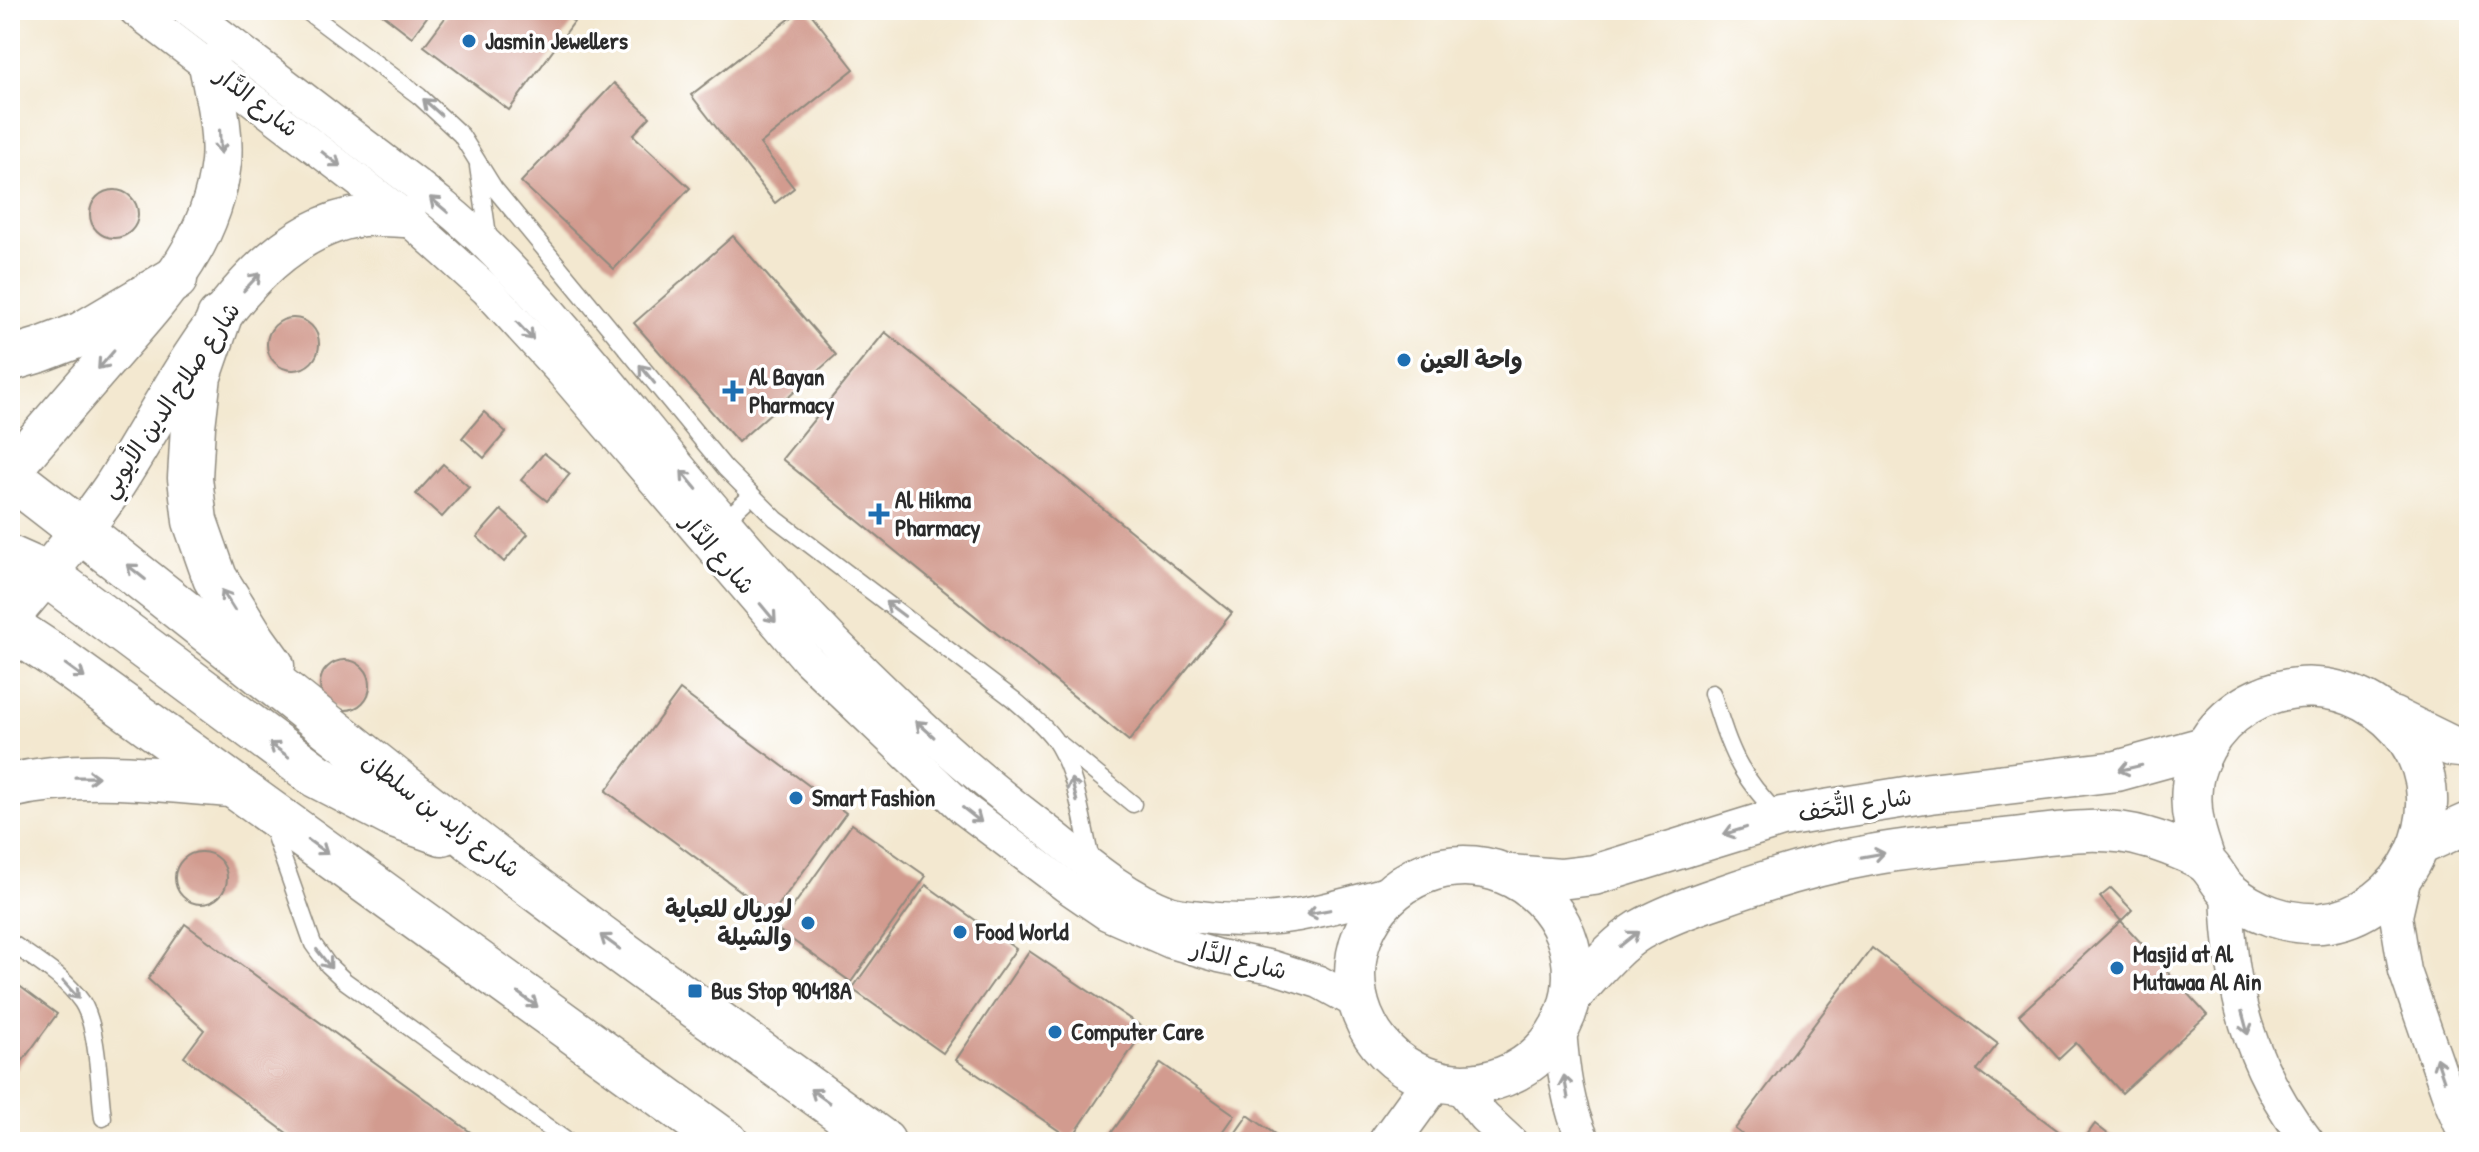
<svg xmlns="http://www.w3.org/2000/svg" width="2479" height="1152" font-family="'Patrick Hand','Playpen Sans Arabic',sans-serif">
<style>
.building{fill:#d29b8f}
.lines{fill:none;stroke-linecap:round;stroke-linejoin:round}
.service-casing{stroke:#8f8a7e;stroke-width:19}
.minor-casing{stroke:#8f8a7e;stroke-width:35}
.tertiary-casing{stroke:#8f8a7e;stroke-width:43}
.trunk-casing{stroke:#8f8a7e;stroke-width:47}
.service{stroke:#fff;stroke-width:16}
.minor{stroke:#fff;stroke-width:32}
.tertiary{stroke:#fff;stroke-width:40}
.trunk{stroke:#fff;stroke-width:44}
.oneway{stroke:#a0a0a0}
.poi-dot{fill:#1f6fb2;stroke:#fff;stroke-width:3}
.labels{text-anchor:middle;stroke-width:7;stroke-linejoin:round;paint-order:stroke}
.poi-label{font-size:24px;font-weight:bold;fill:#2b2b2b;stroke:#fff;text-anchor:start}
.street-label{font-size:24px;fill:#2b2b2b;stroke:#fff}
</style>
<rect width="100%" height="100%" fill="#fff"/>
<filter id="ink" filterUnits="userSpaceOnUse"><feTurbulence type="fractalNoise" baseFrequency=".0125" numOctaves="2"/><feDisplacementMap in="SourceGraphic" scale="16" xChannelSelector="R" yChannelSelector="G"/><feConvolveMatrix kernelMatrix="1 2 1 2 8 2 1 2 1" color-interpolation-filters="sRGB"/></filter>
<filter id="wash" filterUnits="userSpaceOnUse"><feTurbulence type="fractalNoise" baseFrequency=".006" numOctaves="4" result="noise"/><feDisplacementMap in="SourceGraphic" scale="32" xChannelSelector="R" yChannelSelector="G"/><feGaussianBlur stdDeviation="1.8" result="paint"/><feColorMatrix in="noise" values="0 0 0 0 0 0 0 0 0 0 0 0 0 0 0 0 0 1.4 0 .05"/><feComposite in="paint" operator="in"/></filter>
<g filter="url(#wash)">
<rect width="100%" height="100%" fill="#f3e8d0"/>
<g id="blocks">
<g class="building">
<polygon points="377,10 432,10 412,37"/>
<polygon points="451,10 558,10 574,22 509,110 424,46"/>
<polygon points="801,10 808,10 854,69 760,144 794,188 775,203 691,95"/>
<polygon points="614,83 650,117 633,135 690,188 614,269 521,182"/>
<circle cx="114" cy="214" r="24"/>
<polygon points="733,236 836,355 738,442 634,323"/>
<circle cx="293" cy="344" r="26"/>
<polygon points="885,332 1232,613 1129,741 782,459"/>
<polygon points="484,412 506,432 484,458 462,438"/>
<polygon points="544,453 570,474 547,501 521,480"/>
<polygon points="443,464 469,487 442,517 416,494"/>
<polygon points="501,510 528,534 504,562 477,537"/>
<circle cx="345" cy="685" r="25"/>
<polygon points="680,690 846,813 772,914 606,791"/>
<polygon points="852,824 926,876 851,982 777,929"/>
<circle cx="201" cy="878" r="26"/>
<polygon points="926,885 1016,949 943,1053 852,989"/>
<polygon points="2111,888 2132,910 2121,921 2100,897"/>
<polygon points="2121,921 2207,1015 2122,1093 2076,1043 2059,1059 2019,1015"/>
<polygon points="185,924 484,1142 299,1142 184,1057 204,1030 148,979"/>
<polygon points="1872,948 1998,1044 1977,1070 2073,1142 1752,1142 1735,1129"/>
<polygon points="1029,951 1145,1029 1071,1139 956,1060"/>
<polygon points="10,979 57,1014 10,1078"/>
<polygon points="1161,1063 1235,1115 1216,1142 1105,1142"/>
<polygon points="1248,1115 1286,1142 1229,1142"/>
<polygon points="2095,1124 2118,1142 2082,1142"/>
</g>
</g>
</g>
<g filter="url(#ink)">
<use href="#blocks" fill-opacity="0" stroke="#8f8a7e" stroke-width="2"/>
<g class="lines">
<g class="service-casing">
<g id="service">
<path d="M305,10L419,96L461,135L494,188L725,468L776,519L1013,699C1027,711 1043,724 1054,739C1077,773 1082,821 1091,860"/>
<polyline points="478,166 489,242"/>
<polyline points="724,521 751,496"/>
<path d="M1712,693C1730,749 1737,774 1780,816"/>
<polyline points="1060,744 1133,804"/>
<polyline points="271,825 313,944 328,965 345,981 568,1142"/>
<path d="M10,942C35,960 64,976 82,1002C98,1026 99,1088 103,1118"/>
</g>
</g>
<g class="minor-casing">
<g id="minor">
<polyline points="135,10 406,217 486,289 562,372 808,660 964,809 1066,886 1107,914 1171,942 1219,956 1272,967 1319,982 1359,1004"/>
<path d="M188,10C246,55 305,99 363,144C406,177 453,210 491,249C574,332 645,429 722,518C816,628 923,736 1038,824C1079,855 1120,894 1169,912C1178,915 1190,916 1200,917C1268,927 1329,910 1393,891"/>
<polyline points="2406,872 2396,916 2405,971 2452,1106 2468,1142"/>
<path d="M2227,891C2230,989 2247,1063 2308,1142"/>
<path d="M1560,1029C1563,1069 1567,1105 1584,1142"/>
<polyline points="1458,1085 1484,1117 1511,1142"/>
</g>
</g>
<g class="tertiary-casing">
<g id="tertiary">
<path d="M10,471C42,434 74,397 106,360C158,300 212,246 221,162C224,130 215,96 209,65"/>
<path d="M10,617C45,575 81,534 112,489C172,399 242,232 363,216C377,215 392,217 406,217"/>
<polyline points="2392,717 2451,746 2469,748"/>
<polyline points="2420,845 2469,823"/>
<circle cx="1464" cy="975" r="109"/>
<polyline points="1510,875 1560,879 1594,875 1782,817 1930,793 2117,771 2204,747"/>
<path d="M1573,994C1594,972 1614,946 1640,930C1665,916 1692,906 1719,897C1767,880 1820,864 1871,855C1915,847 1960,843 2005,839C2052,834 2101,824 2147,838C2162,842 2195,854 2206,863C2215,871 2220,884 2228,891C2253,913 2288,925 2321,923C2406,915 2457,811 2408,740C2361,672 2263,670 2213,735C2203,749 2193,769 2192,787C2189,815 2197,837 2206,863"/>
<polyline points="1389,1142 1434,1080"/>
</g>
</g>
<g class="trunk-casing">
<g id="trunk">
<polyline points="219,318 199,376 193,426 190,478 195,521 215,578 254,641 272,666"/>
<polyline points="10,359 40,350 82,334 175,279"/>
<path d="M10,476C166,595 317,720 472,840C606,944 746,1042 883,1142"/>
<polyline points="10,558 46,574 317,776 394,816 442,833"/>
<polyline points="10,627 60,660 726,1142"/>
<path d="M10,786C83,769 158,780 231,785"/>
</g>
</g>
<use href="#service" class="service"/>
<use href="#minor" class="minor"/>
<use href="#tertiary" class="tertiary"/>
<use href="#trunk" class="trunk"/>
</g>
<defs><path id="oneway-shaft" d="M-6 0H5M1.5-3L5.5 0L1.5 3" fill="none" stroke-width="1.6" stroke-linecap="round" stroke-linejoin="round" transform="scale(2)"/></defs>
<g class="oneway">
<use href="#oneway-shaft" transform="translate(432 107) rotate(-138)"/>
<use href="#oneway-shaft" transform="translate(220 142) rotate(88)"/>
<use href="#oneway-shaft" transform="translate(331 159) rotate(38)"/>
<use href="#oneway-shaft" transform="translate(439 205) rotate(-140)"/>
<use href="#oneway-shaft" transform="translate(252 282) rotate(-47)"/>
<use href="#oneway-shaft" transform="translate(525 331) rotate(47)"/>
<use href="#oneway-shaft" transform="translate(106 360) rotate(131)"/>
<use href="#oneway-shaft" transform="translate(647 374) rotate(-129)"/>
<use href="#oneway-shaft" transform="translate(689 480) rotate(-130)"/>
<use href="#oneway-shaft" transform="translate(136 572) rotate(-141)"/>
<use href="#oneway-shaft" transform="translate(228 600) rotate(-122)"/>
<use href="#oneway-shaft" transform="translate(895 609) rotate(-143)"/>
<use href="#oneway-shaft" transform="translate(768 613) rotate(50)"/>
<use href="#oneway-shaft" transform="translate(75 671) rotate(36)"/>
<use href="#oneway-shaft" transform="translate(925 729) rotate(-138)"/>
<use href="#oneway-shaft" transform="translate(279 750) rotate(-144)"/>
<use href="#oneway-shaft" transform="translate(2130 768) rotate(167)"/>
<use href="#oneway-shaft" transform="translate(87 777) rotate(-1)"/>
<use href="#oneway-shaft" transform="translate(1074 790) rotate(-104)"/>
<use href="#oneway-shaft" transform="translate(972 815) rotate(38)"/>
<use href="#oneway-shaft" transform="translate(1735 831) rotate(163)"/>
<use href="#oneway-shaft" transform="translate(318 847) rotate(36)"/>
<use href="#oneway-shaft" transform="translate(1873 855) rotate(-10)"/>
<use href="#oneway-shaft" transform="translate(1318 912) rotate(169)"/>
<use href="#oneway-shaft" transform="translate(1629 939) rotate(-38)"/>
<use href="#oneway-shaft" transform="translate(610 942) rotate(-144)"/>
<use href="#oneway-shaft" transform="translate(324 959) rotate(52)"/>
<use href="#oneway-shaft" transform="translate(71 990) rotate(48)"/>
<use href="#oneway-shaft" transform="translate(528 1000) rotate(36)"/>
<use href="#oneway-shaft" transform="translate(2245 1023) rotate(75)"/>
<use href="#oneway-shaft" transform="translate(2440 1069) rotate(-109)"/>
<use href="#oneway-shaft" transform="translate(1566 1087) rotate(-100)"/>
<use href="#oneway-shaft" transform="translate(820 1096) rotate(-144)"/>
</g>
</g>
<g class="poi-dot">
<circle cx="469" cy="41" r="8"/>
<circle cx="1404" cy="360" r="8"/>
<path d="M729 379h8v8h8v8h-8v8h-8v-8h-8v-8h8z"/>
<path d="M875 502h8v8h8v8h-8v8h-8v-8h-8v-8h8z"/>
<circle cx="796" cy="798" r="8"/>
<circle cx="808" cy="923" r="8"/>
<circle cx="960" cy="932" r="8"/>
<circle cx="2117" cy="968" r="8"/>
<rect x="687" y="983" width="16" height="16" rx="4"/>
<circle cx="1055" cy="1032" r="8"/>
</g>
<g class="labels">
<g class="poi-label">
<text x="485" y="49">Jasmin Jewellers</text>
<text x="1420" y="368">واحة العين</text>
<text x="749" y="385">Al Bayan<tspan x="749" dy="28">Pharmacy</tspan></text>
<text x="895" y="508">Al Hikma<tspan x="895" dy="28">Pharmacy</tspan></text>
<text x="812" y="806">Smart Fashion</text>
<text x="792" y="917" text-anchor="end">لوريال للعباية<tspan x="792" dy="28">والشيلة</tspan></text>
<text x="976" y="940">Food World</text>
<text x="2133" y="962">Masjid at Al<tspan x="2133" dy="28">Mutawaa Al Ain</tspan></text>
<text x="711" y="999">Bus Stop 90418A</text>
<text x="1071" y="1040">Computer Care</text>
</g>
<g class="street-label">
<text transform="translate(257 102) rotate(38)" y="8">شارع الدَّار</text>
<text transform="translate(170 400) rotate(-56)" y="8">شارع صلاح الدين الأيوبي</text>
<text transform="translate(718 554) rotate(49)" y="8">شارع الدَّار</text>
<text transform="translate(1855 805) rotate(-9)" y="8">شارع التُّحَف</text>
<text transform="translate(441 815) rotate(37)" y="8">شارع زايد بن سلطان</text>
<text transform="translate(1239 960) rotate(14)" y="8">شارع الدَّار</text>
</g>
</g>
<rect width="2479" height="1152" fill="none" stroke="#fff" stroke-width="40"/>
</svg>
